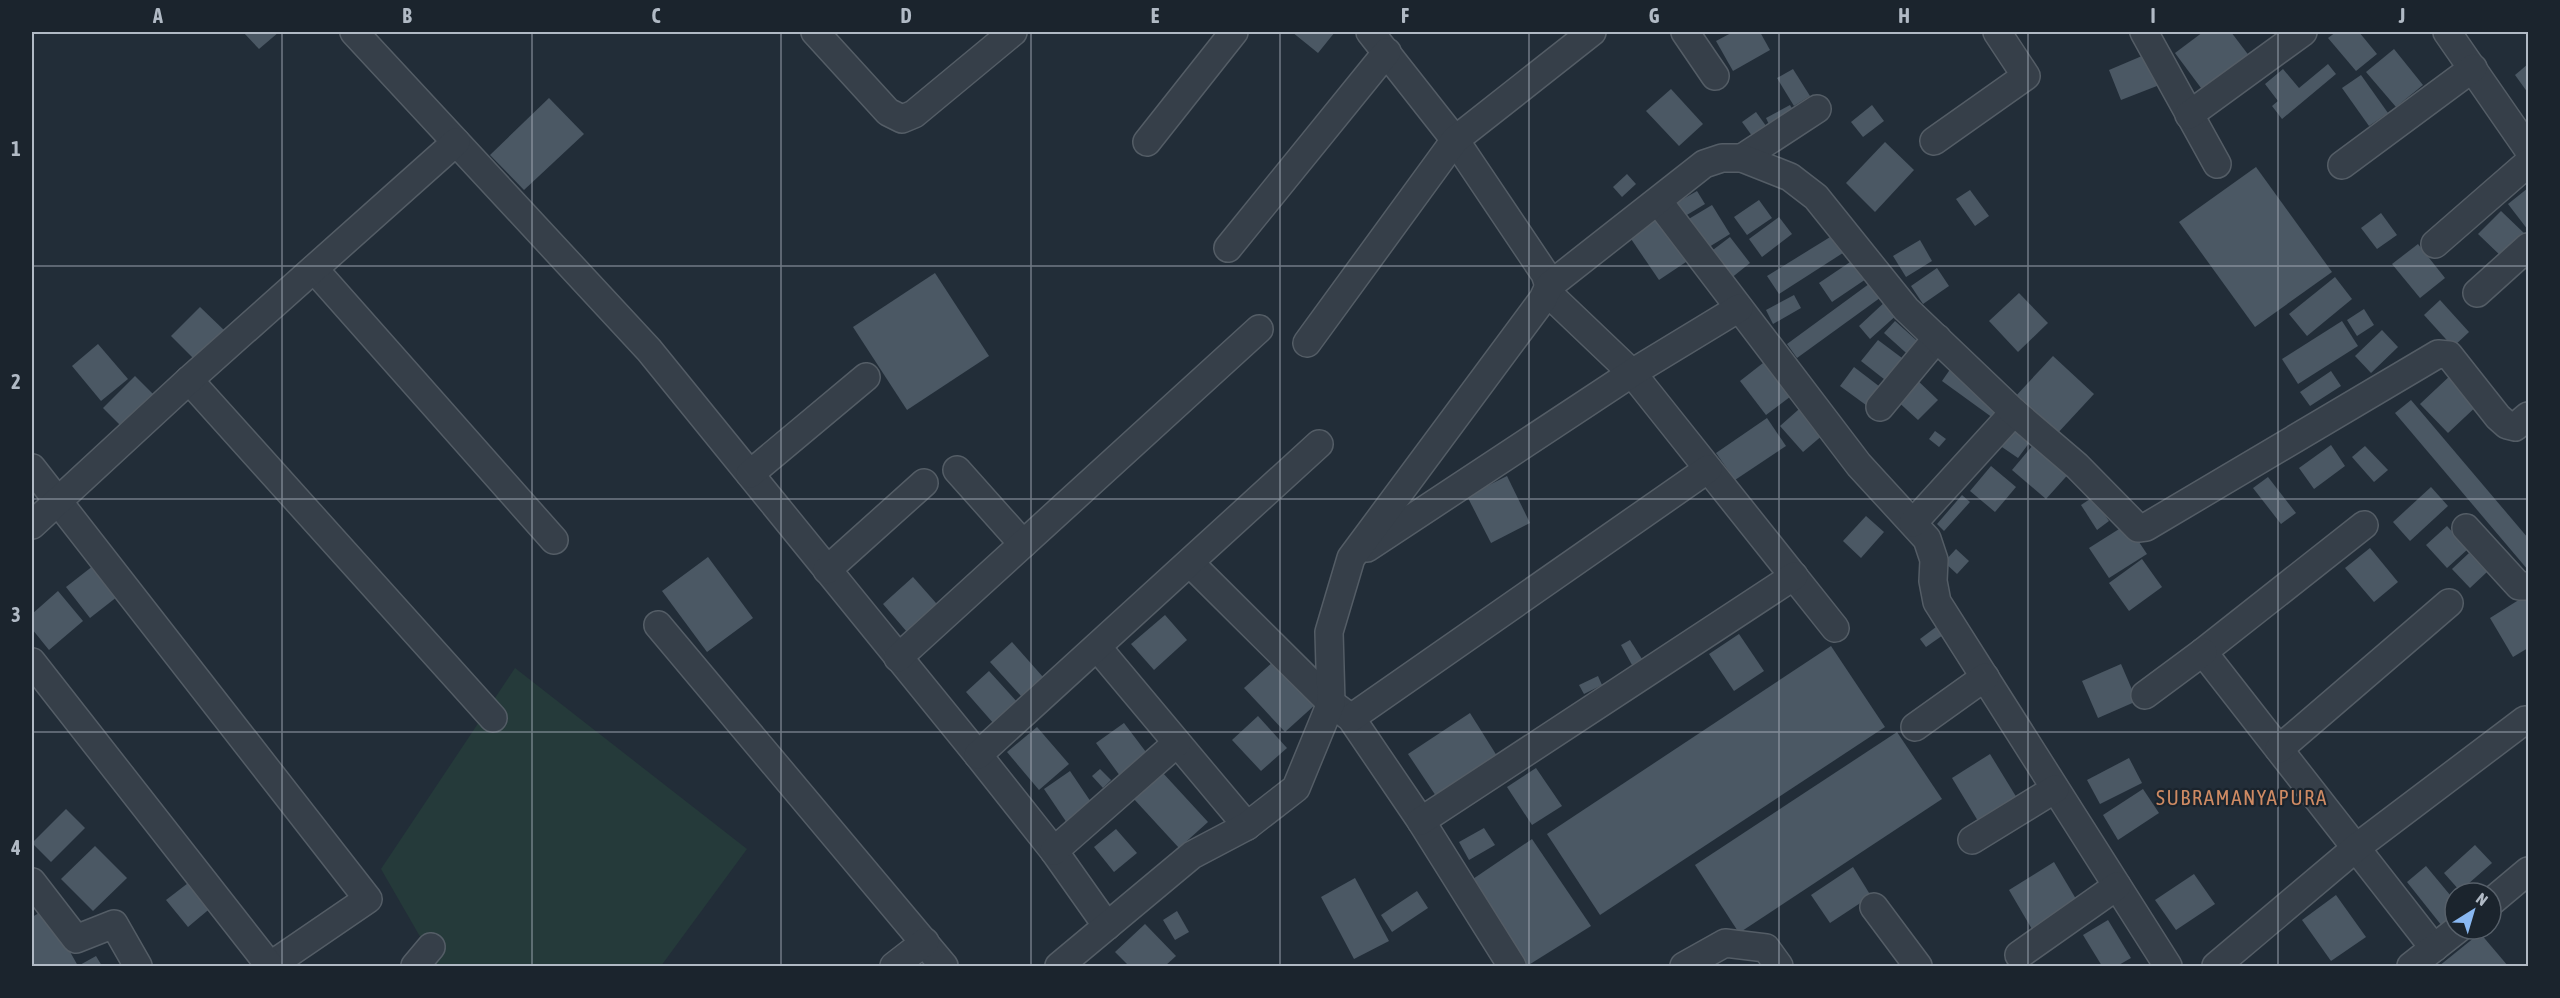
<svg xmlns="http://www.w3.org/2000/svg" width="2560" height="998" font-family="'Asap Condensed',sans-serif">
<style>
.green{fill:#253a3a}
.building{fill:#4b5864}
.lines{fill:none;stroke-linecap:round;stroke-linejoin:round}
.minor-casing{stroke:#545d66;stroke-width:30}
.minor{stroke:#363f49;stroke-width:27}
.grid{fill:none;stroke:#b1bac5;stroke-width:1.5;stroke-opacity:0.55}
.labels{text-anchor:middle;stroke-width:4.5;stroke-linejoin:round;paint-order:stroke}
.quarter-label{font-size:21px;letter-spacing:1.5px;fill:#ce8a63;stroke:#1b242d}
.neatline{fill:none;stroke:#b1bac5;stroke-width:2}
.grid-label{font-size:20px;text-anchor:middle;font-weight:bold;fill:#b1bac5}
</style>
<rect width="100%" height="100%" fill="#222d38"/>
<polygon class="green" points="515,668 747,849 661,966 437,966 381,869"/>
<g class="building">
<polygon points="243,32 279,32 259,49"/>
<polygon points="1292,32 1335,32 1318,53"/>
<polygon points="1733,32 1760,32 1770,50 1733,71 1716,41"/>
<polygon points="2203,32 2231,32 2250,57 2204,92 2175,53"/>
<polygon points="2336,32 2359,32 2377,54 2356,71 2328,38"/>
<polygon points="2394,49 2423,85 2396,107 2366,72"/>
<polygon points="2149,53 2162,84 2121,100 2109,70"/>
<polygon points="2328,64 2336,74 2282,119 2272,106 2278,101 2265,84 2283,69 2299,88"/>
<polygon points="2528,64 2528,93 2515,75"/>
<polygon points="1793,69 1810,96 1794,106 1777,78"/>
<polygon points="2361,75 2388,113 2369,126 2342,88"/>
<polygon points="1671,89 1703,124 1679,146 1646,111"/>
<polygon points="549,98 584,134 524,190 490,155"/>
<polygon points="1790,105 1797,117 1772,131 1766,118"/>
<polygon points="1872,105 1884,121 1863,137 1851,122"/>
<polygon points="1756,112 1769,130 1755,140 1742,122"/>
<polygon points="1885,142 1914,170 1875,212 1846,183"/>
<polygon points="2256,167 2332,272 2255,327 2179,222"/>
<polygon points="1627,174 1636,184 1622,197 1613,187"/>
<polygon points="2528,188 2528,230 2508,204"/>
<polygon points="1970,190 1989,216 1975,226 1956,199"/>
<polygon points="1697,191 1705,204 1677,221 1669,207"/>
<polygon points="1759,200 1772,218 1747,235 1734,217"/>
<polygon points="1712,205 1730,234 1701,252 1682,223"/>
<polygon points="2501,211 2526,235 2503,258 2478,234"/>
<polygon points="1657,213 1689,260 1659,280 1627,233"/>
<polygon points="2381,213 2397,235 2377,249 2361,228"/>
<polygon points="1779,217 1792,234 1762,257 1749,239"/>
<polygon points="1835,234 1846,251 1779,294 1767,276"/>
<polygon points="1730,237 1750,263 1725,283 1705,256"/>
<polygon points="1920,240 1932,261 1906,277 1893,256"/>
<polygon points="2418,244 2445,278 2420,298 2392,264"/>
<polygon points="1856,258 1869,277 1832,302 1819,283"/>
<polygon points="1937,268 1949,286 1923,304 1911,286"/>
<polygon points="935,273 989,356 907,410 853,327"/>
<polygon points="2335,277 2352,299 2307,336 2289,314"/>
<polygon points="1873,281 1884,295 1797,358 1787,344"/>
<polygon points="2019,293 2048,323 2018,352 1989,321"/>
<polygon points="1794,295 1801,308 1773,324 1766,310"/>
<polygon points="1887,300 1899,313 1870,339 1859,326"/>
<polygon points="2440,300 2469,332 2453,347 2424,315"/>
<polygon points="200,307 226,332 196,361 171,336"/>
<polygon points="2364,309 2374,325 2357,336 2347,320"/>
<polygon points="1895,321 1925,348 1914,360 1884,333"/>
<polygon points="2342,321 2358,346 2298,384 2282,359"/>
<polygon points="2382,330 2398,347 2371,373 2355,356"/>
<polygon points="1878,340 1906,361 1889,383 1861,361"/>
<polygon points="98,344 128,379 101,401 72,366"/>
<polygon points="1772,356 1799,390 1766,415 1740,381"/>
<polygon points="2053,356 2094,394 2055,436 2014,398"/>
<polygon points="1854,367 1884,390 1870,408 1840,386"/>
<polygon points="1951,368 2002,406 1993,418 1942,381"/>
<polygon points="2331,371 2341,386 2310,406 2300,392"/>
<polygon points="2453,373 2481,402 2448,433 2420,404"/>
<polygon points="135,376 153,394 121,426 103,408"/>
<polygon points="1914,377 1938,400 1918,420 1894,398"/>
<polygon points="2411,400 2528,538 2528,570 2395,413"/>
<polygon points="1807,402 1831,428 1803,452 1780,426"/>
<polygon points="1767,418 1786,446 1735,480 1716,453"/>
<polygon points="2014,425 2032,439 2018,458 1999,445"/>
<polygon points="1935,431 1946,439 1939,447 1929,439"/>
<polygon points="2038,439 2073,469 2046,499 2012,470"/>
<polygon points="2331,445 2345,466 2314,489 2299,468"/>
<polygon points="2365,446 2388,470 2374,482 2352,457"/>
<polygon points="1991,466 2016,487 1995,512 1970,491"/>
<polygon points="1507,476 1530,523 1491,543 1467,496"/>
<polygon points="2268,477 2296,513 2281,524 2253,488"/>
<polygon points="2431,487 2448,506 2410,541 2393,522"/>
<polygon points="1962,495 1970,502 1944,531 1937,524"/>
<polygon points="2093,497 2109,521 2097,530 2081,505"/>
<polygon points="1866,516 1884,532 1861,558 1843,541"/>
<polygon points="2127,524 2147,554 2109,578 2089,548"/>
<polygon points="2447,526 2468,549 2447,568 2426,545"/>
<polygon points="2370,548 2398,582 2374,602 2345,568"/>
<polygon points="1956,549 1969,561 1957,574 1944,562"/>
<polygon points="2469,553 2487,572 2470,588 2452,569"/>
<polygon points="708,557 753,618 707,652 662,591"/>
<polygon points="2142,559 2162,587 2129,611 2109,583"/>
<polygon points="98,562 122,593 90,618 66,587"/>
<polygon points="913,577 944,612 913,639 883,604"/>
<polygon points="58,591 83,621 49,650 32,629 32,614"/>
<polygon points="2525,596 2528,602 2528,648 2513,657 2490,618"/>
<polygon points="1165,615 1187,640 1154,670 1131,644"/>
<polygon points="1940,624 1946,633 1926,647 1920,639"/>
<polygon points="1739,634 1764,671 1734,691 1709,654"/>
<polygon points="1630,640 1642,659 1632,665 1621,645"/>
<polygon points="1012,642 1043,677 1021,696 990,662"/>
<polygon points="1831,646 1885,727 1600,915 1547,834"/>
<polygon points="1275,660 1316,704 1285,732 1244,688"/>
<polygon points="2121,664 2137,701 2098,718 2082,681"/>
<polygon points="989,671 1018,703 994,724 966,692"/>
<polygon points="1598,676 1602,685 1584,694 1579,685"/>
<polygon points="1470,713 1497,756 1436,796 1408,754"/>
<polygon points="1258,716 1287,748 1261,771 1232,740"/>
<polygon points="1124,723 1152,760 1123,780 1096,743"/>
<polygon points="1037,727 1069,764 1039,790 1007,752"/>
<polygon points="1897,732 1942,799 1739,933 1695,865"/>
<polygon points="1990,754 2020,803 1981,826 1952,778"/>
<polygon points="2129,758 2142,783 2100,804 2087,780"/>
<polygon points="1536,768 1562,806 1532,825 1507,787"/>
<polygon points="1100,769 1111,780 1103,788 1092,776"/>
<polygon points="1070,771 1093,805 1067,823 1044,789"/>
<polygon points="1162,772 1208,822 1179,848 1133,798"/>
<polygon points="2143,789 2159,813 2118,840 2103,815"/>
<polygon points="66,809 85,828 51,862 32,843"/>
<polygon points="1484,828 1495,845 1469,860 1459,842"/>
<polygon points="1116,829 1137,853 1114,872 1094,847"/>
<polygon points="1532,839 1591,926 1527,966 1470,881"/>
<polygon points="2475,845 2492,863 2460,891 2444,873"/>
<polygon points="95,846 127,878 93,911 61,879"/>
<polygon points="2054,862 2079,904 2033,931 2009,890"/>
<polygon points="2426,866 2455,901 2455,916 2442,926 2407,882"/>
<polygon points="1853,867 1871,896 1830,923 1811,895"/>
<polygon points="2194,874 2215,904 2176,930 2155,900"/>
<polygon points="1355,878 1389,941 1354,959 1321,897"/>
<polygon points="192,880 213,906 188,927 166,900"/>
<polygon points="1417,891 1428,908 1392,932 1381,915"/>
<polygon points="2336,895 2366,937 2331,961 2302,920"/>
<polygon points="46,909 78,966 96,956 102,966 35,966 32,960 32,917"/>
<polygon points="1177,911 1189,932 1175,940 1163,920"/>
<polygon points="2108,920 2131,958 2117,966 2102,966 2083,935"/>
<polygon points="1145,924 1176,956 1165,966 1129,966 1115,952"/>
<polygon points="2480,933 2508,966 2439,966"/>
</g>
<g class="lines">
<g class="minor-casing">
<g id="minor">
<polyline points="354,32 649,350 978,755 1054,851 1107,926"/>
<polyline points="815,32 888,112 902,119 914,114 1013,32"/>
<polyline points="1370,32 1455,140 1545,274 1549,286"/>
<polyline points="1685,32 1715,76"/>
<polyline points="2144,32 2217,164"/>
<polyline points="2447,32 2528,149"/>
<polyline points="2189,115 2303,32"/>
<polyline points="1934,141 2026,76 1997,32"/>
<polyline points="1147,142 1234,32"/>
<polyline points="1742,158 1817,109"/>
<polyline points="2342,165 2473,68"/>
<polyline points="1658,201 1859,465 1927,539 1934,560 1933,581 1937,602 2168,966"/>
<polyline points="2435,244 2528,163"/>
<polyline points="1228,248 1387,52"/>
<polyline points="314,269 554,540"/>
<polyline points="1548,293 1632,373 1835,628"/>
<polyline points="2477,293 2528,247"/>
<polyline points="1307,343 1455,140 1592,32"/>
<polyline points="189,380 493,718"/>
<polyline points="1880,407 1937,338"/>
<polyline points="32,468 368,899 270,966"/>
<polyline points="957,470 1023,544"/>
<polyline points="750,474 866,377"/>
<polyline points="1913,523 2014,412"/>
<polyline points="32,525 189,380 456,142"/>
<polyline points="2364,525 2203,652 2434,948"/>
<polyline points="2466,528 2519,586 2528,586"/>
<polyline points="1367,548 1632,373 1739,308"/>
<polyline points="1190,563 1331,703 1351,718 1421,821 1512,966"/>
<polyline points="827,570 924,483"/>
<polyline points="658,625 944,966"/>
<polyline points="1097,647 1247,826"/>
<polyline points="898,658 1259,329"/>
<polyline points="32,662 270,966"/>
<polyline points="2145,695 2203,652"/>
<polyline points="1351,718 1708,469"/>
<polyline points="1915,727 1985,677"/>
<polyline points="2279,749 2449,603"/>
<polyline points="978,755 1319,444"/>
<polyline points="1421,821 1794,576"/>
<polyline points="1972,840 2055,789"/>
<polyline points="1054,851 1177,743"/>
<polyline points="32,882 76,939 114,924 138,966"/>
<polyline points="2491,902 2528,871"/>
<polyline points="1874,907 1918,966"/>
<polyline points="2019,955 2117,886"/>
<polyline points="415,966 431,947"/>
<polyline points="894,966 925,942"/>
<polyline points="1059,966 1192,855 1247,826 1296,788 1331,703 1329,632 1351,558 1543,299 1549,286 1704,164 1722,158 1742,158 1790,177 1816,197 1906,309 2014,412 2077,466 2138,528 2146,527 2438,354 2449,355 2498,417 2507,425 2515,427 2528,416"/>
<polyline points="1684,966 1725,943 1766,948 1779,966"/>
<polyline points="2216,966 2357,847 2525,720"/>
<polyline points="2411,966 2458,929"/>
</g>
</g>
<use href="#minor" class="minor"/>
</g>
<path class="grid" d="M282,32V966M532,32V966M781,32V966M1031,32V966M1280,32V966M1529,32V966M1779,32V966M2028,32V966M2278,32V966M32,266H2528M32,499H2528M32,732H2528"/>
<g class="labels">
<g class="quarter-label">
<text x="2242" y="805">SUBRAMANYAPURA</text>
</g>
</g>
<rect width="2560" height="998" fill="none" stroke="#1b242d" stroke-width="66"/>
<g transform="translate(2473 911) rotate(37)"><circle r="28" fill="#1b242d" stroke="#57606a" stroke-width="1.5"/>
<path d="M0-4.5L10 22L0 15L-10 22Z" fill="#89b8f2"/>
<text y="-9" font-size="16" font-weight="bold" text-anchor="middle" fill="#b1bac5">N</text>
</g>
<rect x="33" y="33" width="2494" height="932" class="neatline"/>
<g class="grid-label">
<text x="158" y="23">A</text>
<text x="407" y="23">B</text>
<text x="656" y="23">C</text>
<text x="906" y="23">D</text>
<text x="1155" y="23">E</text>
<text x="1405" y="23">F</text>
<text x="1654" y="23">G</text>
<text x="1904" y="23">H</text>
<text x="2153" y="23">I</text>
<text x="2402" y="23">J</text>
<text x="16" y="156">1</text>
<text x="16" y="389">2</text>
<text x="16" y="622">3</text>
<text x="16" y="855">4</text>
</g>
</svg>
